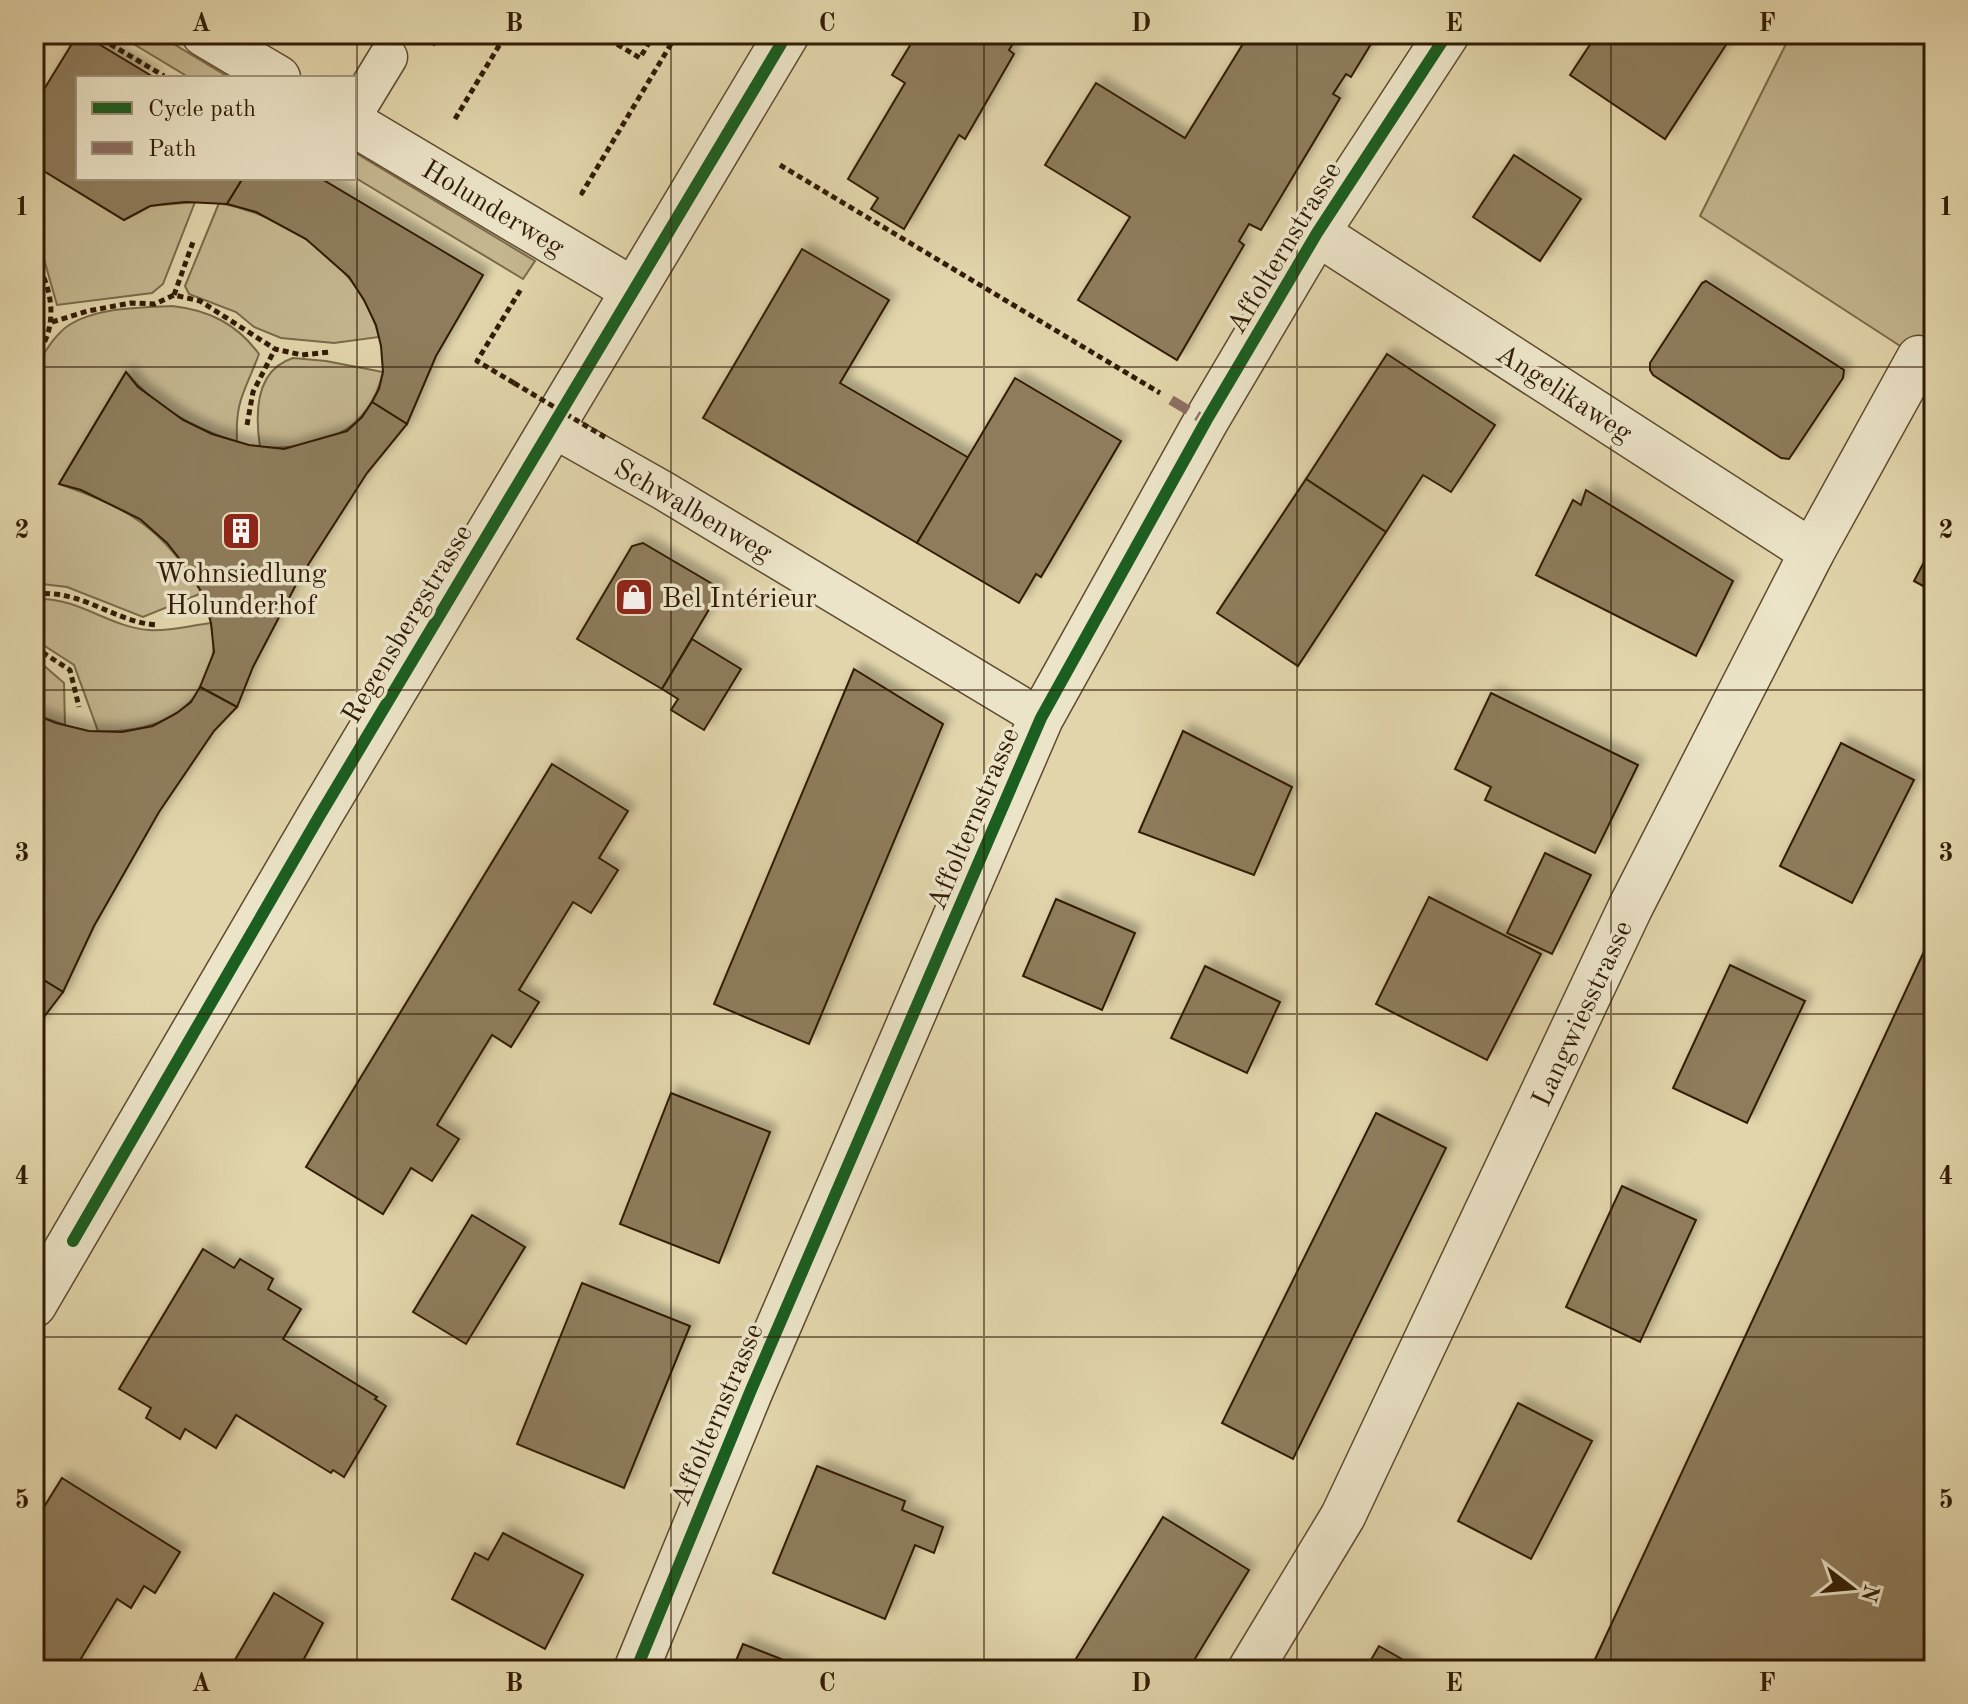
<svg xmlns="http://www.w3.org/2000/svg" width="1968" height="1704" font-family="'Old Standard TT',serif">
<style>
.green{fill:#c4b68f;stroke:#7b694a;stroke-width:2}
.building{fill:#8e7c5b;stroke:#321c05;stroke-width:2;filter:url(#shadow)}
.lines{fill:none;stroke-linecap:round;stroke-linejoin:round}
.service-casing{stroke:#5e4a2e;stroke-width:41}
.minor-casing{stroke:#5e4a2e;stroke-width:47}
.tertiary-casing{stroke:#5e4a2e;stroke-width:47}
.path{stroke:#321c05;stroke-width:5;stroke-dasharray:6 4;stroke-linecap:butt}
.service{stroke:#ece4c8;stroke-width:38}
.minor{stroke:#ece4c8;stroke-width:44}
.tertiary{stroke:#ece4c8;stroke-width:44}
.path-bridge{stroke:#321c05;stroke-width:5;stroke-dasharray:6 4;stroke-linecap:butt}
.quiet{stroke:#8d6e63;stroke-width:10;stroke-dasharray:20 10;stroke-linecap:butt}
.cycleway-casing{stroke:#ece4c8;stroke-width:17}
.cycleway{stroke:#1b5e20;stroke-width:12}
.grid{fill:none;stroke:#321c05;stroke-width:2;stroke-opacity:0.55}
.labels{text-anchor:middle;stroke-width:7;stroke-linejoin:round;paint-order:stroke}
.street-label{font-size:28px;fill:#321c05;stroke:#ece4c8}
.poi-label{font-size:28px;fill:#321c05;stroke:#ece4c8}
.neatline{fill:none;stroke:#321c05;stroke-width:3}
.grid-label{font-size:26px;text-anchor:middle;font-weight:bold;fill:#321c05}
</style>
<defs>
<filter id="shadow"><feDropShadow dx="7" dy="-7" stdDeviation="4" flood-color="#0004"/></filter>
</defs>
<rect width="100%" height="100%" fill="#e2d5ab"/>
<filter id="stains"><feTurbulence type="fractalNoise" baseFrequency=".0025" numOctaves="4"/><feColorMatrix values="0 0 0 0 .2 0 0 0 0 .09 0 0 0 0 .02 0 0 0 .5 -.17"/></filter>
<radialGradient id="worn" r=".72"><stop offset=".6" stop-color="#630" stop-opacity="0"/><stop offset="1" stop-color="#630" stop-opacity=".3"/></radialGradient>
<g class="green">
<polygon points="117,34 157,34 230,78 190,78"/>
<polygon points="1791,34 1934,34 1934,368 1700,216"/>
<polygon points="354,152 535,261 523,279 354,177"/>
<polygon points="34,165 124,220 150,206 195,202 163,284 152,293 57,305 44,259 34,247"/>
<path d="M219,203C289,216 361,266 379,337L334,343L281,338L254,327L236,312L189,294L185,286Z"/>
<path d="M34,276C43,298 45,322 34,344Z"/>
<path d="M172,306C209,310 237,324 259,354C245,392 235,399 237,442C195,429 155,407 126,372L59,484C129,508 163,528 202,593L143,617L67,587L34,583V369C44,354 54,335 69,325C96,307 140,308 172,306Z"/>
<path d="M293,358L326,361L383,372C369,434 318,451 260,447C255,414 255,370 293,358Z"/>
<path d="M41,599C80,599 110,627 149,630C168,632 192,625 211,623C212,633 215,644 213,654C203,714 152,733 98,731L74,665L34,639V601Z"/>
<polygon points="34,657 64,683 65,725 34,714"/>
<polygon points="34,908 41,908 40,938 34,961"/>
</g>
<g class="building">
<polygon points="78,34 82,34 155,78 78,78 78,178 243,178 227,204 186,202 165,204 150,206 124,220 34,165 37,119 35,104"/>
<polygon points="416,34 441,34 434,45"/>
<polygon points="917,34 1019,34 1009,50 1014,54 965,139 959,135 904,229 871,209 878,198 848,179 905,83 892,75"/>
<polygon points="1249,34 1377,34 1351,77 1346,74 1333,94 1340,98 1261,230 1249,224 1239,241 1244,245 1177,360 1078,300 1130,217 1045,165 1096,83 1185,138"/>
<polygon points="1597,34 1733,34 1665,139 1570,75"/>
<polygon points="1514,155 1581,199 1540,261 1473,217"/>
<polygon points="243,178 320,178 483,275 436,356 407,424 372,402 379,389 383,372 381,346 376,325 364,300 349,277 306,239 256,212 227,204"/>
<polygon points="802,249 889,300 840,383 969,458 917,543 703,418"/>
<polygon points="1706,281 1844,370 1843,378 1789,459 1781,458 1653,375 1650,370 1650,363 1702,283"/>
<polygon points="1387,354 1495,425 1451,492 1423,475 1386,532 1306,479"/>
<polygon points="126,372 138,387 183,420 212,434 249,445 284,449 347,431 362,417 372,402 407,424 367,473 299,579 253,667 237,707 200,687 214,652 211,623 202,593 186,567 167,543 140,519 81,490 59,484"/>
<polygon points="1015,378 1121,441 1041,577 1036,574 1019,603 917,543"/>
<polygon points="1306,479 1386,532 1298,666 1217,613"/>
<polygon points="1586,490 1733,581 1696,656 1536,575 1573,500 1581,505"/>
<polygon points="643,543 721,589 662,689 577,639 632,546"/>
<polygon points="1934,543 1934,592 1914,581"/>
<polygon points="692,639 741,669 704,730 671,710 678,699 662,689"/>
<polygon points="854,669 943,724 809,1044 714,1004"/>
<polygon points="200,687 237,707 214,731 159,812 94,926 63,992 34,974 34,961 40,938 41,908 34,888 34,714 56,723 89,731 122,732 153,726 177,713 191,702"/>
<polygon points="1491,693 1638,765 1595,853 1485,800 1491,787 1455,769"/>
<polygon points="1183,731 1292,787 1254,875 1139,832"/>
<polygon points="1841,743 1914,780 1852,903 1780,866"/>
<polygon points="552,764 628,811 599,858 618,870 591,913 573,902 519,990 539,1002 511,1047 492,1035 437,1125 459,1139 432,1181 411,1168 383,1214 306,1167"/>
<polygon points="1545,853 1591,875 1552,954 1507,933"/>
<polygon points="1429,897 1541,954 1487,1060 1376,1004"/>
<polygon points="1056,899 1135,933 1102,1010 1023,976"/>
<polygon points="1934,930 1934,1670 1590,1670"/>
<polygon points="1730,965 1805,1001 1747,1123 1673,1088"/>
<polygon points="1205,966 1280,1002 1247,1073 1171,1038"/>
<polygon points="34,974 63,992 34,1030"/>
<polygon points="671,1093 770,1132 719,1263 620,1224"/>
<polygon points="1376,1113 1446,1148 1293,1459 1222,1423"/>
<polygon points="1622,1186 1696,1220 1640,1342 1566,1307"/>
<polygon points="472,1215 525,1247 466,1344 413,1312"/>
<polygon points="203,1249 234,1268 240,1259 273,1279 268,1289 301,1309 283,1339 377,1397 375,1399 386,1406 344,1477 333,1470 331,1473 236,1415 216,1448 185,1429 180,1439 146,1418 151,1408 119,1389"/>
<polygon points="582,1283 690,1326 624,1488 517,1444"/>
<polygon points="1518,1403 1592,1441 1531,1559 1458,1521"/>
<polygon points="817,1466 905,1501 902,1510 943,1527 934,1553 915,1545 885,1619 773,1573"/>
<polygon points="62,1478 180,1552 155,1593 144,1586 131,1608 117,1599 74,1670 34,1670 34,1523"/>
<polygon points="1163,1517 1249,1570 1188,1670 1069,1670"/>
<polygon points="503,1533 583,1575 545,1649 452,1599 475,1553 488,1560"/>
<polygon points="274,1593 323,1623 298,1670 229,1670"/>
<polygon points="743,1644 809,1670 732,1670"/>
<polygon points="1379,1646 1421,1670 1365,1670"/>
</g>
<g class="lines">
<g class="service-casing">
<g id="service">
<polyline points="354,113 388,57"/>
<polyline points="551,427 664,491 1041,718"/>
</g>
</g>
<g class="minor-casing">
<g id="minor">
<polyline points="204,34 278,78"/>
<polyline points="354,124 633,290"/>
<polyline points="1317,233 1812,552"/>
<polyline points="636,1670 751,1390 1041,718 1206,421 1317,233 1447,34"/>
<polyline points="1250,1670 1343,1516 1630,908 1812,552 1919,358"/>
</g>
</g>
<g class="tertiary-casing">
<polyline id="tertiary" points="34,1305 320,815 787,34"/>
</g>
<g class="path">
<polyline points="93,34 164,76"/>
<polyline points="600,34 640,58 654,34"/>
<polyline points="455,119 506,34"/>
<polyline points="780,165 1160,393"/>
<polyline points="584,194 582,193 677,34"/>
<path d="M34,260C54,288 59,331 34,357"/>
<polyline points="174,295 193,242"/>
<polyline points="52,322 88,311 131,303 155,304 174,295 200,301 275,349 302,355 330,352"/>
<polyline points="514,383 477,361 521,289"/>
<polyline points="247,425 253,392 275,349"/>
<path d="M34,594C84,589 114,623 159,625"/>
<polyline points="34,647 70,670 79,707"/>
</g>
<use href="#service" class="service"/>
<use href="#minor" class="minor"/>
<use href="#tertiary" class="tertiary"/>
<polyline class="path-bridge" points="514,383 608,439"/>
<polyline class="quiet" points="1171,400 1206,421"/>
<g class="cycleway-casing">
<g id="cycleway">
<polyline points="73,1241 320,815 787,34"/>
<polyline points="636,1670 751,1390 1041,718 1206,421 1317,233 1447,34"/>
</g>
</g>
<use href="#cycleway" class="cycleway"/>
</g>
<path class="grid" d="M357,34V1670M671,34V1670M984,34V1670M1297,34V1670M1611,34V1670M34,367H1934M34,690H1934M34,1014H1934M34,1337H1934"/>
<defs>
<g id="building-square" transform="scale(2)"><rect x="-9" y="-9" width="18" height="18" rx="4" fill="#8f2418" stroke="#ece4c8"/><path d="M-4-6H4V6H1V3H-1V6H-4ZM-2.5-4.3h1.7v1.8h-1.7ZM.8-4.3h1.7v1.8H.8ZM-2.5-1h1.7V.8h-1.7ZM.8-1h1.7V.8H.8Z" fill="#fff"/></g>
<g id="shop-square" transform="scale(2)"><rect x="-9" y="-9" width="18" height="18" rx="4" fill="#8f2418" stroke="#ece4c8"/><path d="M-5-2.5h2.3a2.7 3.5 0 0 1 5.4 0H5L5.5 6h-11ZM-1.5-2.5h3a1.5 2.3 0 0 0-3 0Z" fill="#fff"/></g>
</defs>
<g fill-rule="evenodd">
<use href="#building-square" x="241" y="531"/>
<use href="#shop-square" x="634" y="597"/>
</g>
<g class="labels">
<g class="street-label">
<text transform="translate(494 207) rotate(31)" y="10">Holunderweg</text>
<text transform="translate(1283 247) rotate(-59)" y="10">Affolternstrasse</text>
<text transform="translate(1565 392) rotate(33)" y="10">Angelikaweg</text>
<text transform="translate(694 509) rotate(30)" y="10">Schwalbenweg</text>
<text transform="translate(406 623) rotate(-59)" y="10">Regensbergstrasse</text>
<text transform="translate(972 818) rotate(-67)" y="10">Affolternstrasse</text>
<text transform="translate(1581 1013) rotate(-65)" y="10">Langwiesstrasse</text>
<text transform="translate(716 1414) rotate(-67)" y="10">Affolternstrasse</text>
</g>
<g class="poi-label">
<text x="241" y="582">Wohnsiedlung<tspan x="241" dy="32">Holunderhof</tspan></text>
<text x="662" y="607" text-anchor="start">Bel Intérieur</text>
</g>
</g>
<rect width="1968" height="1704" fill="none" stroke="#e2d5ab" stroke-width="88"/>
<rect x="76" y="76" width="280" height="104" fill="#ece4c8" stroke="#a2947a" stroke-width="2"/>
<rect x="92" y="102" width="40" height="12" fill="#1b5e20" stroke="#a2947a" stroke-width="2"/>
<text x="148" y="116" font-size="24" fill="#321c05">Cycle path</text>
<rect x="92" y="142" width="40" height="12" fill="#8d6e63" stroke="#a2947a" stroke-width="2"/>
<text x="148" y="156" font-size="24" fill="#321c05">Path</text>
<g transform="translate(1852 1588) rotate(106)" stroke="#ece4c8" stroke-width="6" paint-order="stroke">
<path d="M0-6L14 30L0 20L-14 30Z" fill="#321c05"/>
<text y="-12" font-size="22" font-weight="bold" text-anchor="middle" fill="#321c05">N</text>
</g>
<rect x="44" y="44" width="1880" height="1616" class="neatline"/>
<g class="grid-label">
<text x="201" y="31">A</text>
<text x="514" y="31">B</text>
<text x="827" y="31">C</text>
<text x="1141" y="31">D</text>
<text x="1454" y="31">E</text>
<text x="1767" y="31">F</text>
<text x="22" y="215">1</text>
<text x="1946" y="215">1</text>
<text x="22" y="538">2</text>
<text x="1946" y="538">2</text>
<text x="22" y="861">3</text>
<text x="1946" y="861">3</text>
<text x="22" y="1184">4</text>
<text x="1946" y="1184">4</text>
<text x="22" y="1508">5</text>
<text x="1946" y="1508">5</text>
<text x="201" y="1691">A</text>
<text x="514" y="1691">B</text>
<text x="827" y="1691">C</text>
<text x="1141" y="1691">D</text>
<text x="1454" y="1691">E</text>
<text x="1767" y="1691">F</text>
</g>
<rect width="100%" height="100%" filter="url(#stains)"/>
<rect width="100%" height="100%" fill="url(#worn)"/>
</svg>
